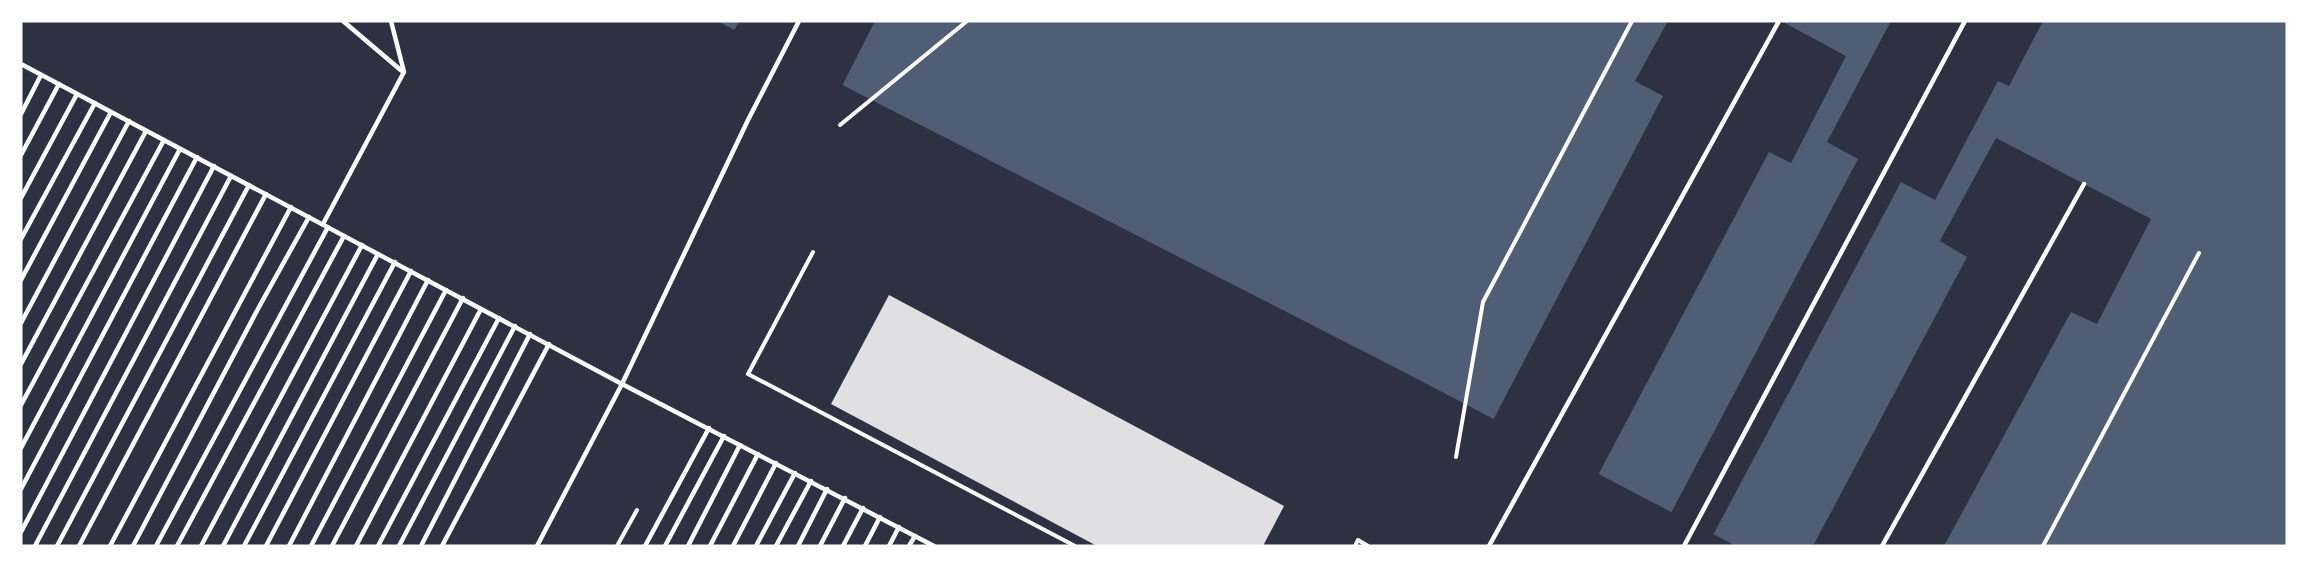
<svg xmlns="http://www.w3.org/2000/svg" width="2308" height="567" font-family="Raleway,sans-serif">
<style>
.water{fill:#4f5d75}
.pier{fill:#2d3142}
.building{fill:#e0e0e3}
.lines{fill:none;stroke-linecap:round;stroke-linejoin:round}
.path{stroke:#fff;stroke-width:4}
.service{stroke:#fff;stroke-width:4.5}
</style>
<rect width="100%" height="100%" fill="#2d3142"/>
<polygon class="water" points="717,21 2287,21 2287,546 1736,546 1402,371"/>
<g class="pier">
<polygon points="739,21 875,21 841,88 733,33"/>
<polygon points="1668,21 1781,21 1846,56 1791,163 1769,152 1597,477 1492,422 1663,96 1635,81"/>
<polygon points="1891,21 2043,21 2009,86 1998,81 1935,200 1901,182 1712,537 1670,515 1858,159 1827,142"/>
<polygon points="1996,138 2151,219 2097,324 2071,312 1944,546 1813,546 1967,257 1940,241"/>
</g>
<polygon class="building" points="889,295 1284,506 1263,546 1097,546 831,404"/>
<g class="lines">
<g class="path">
<polyline points="840,125 967,21"/>
<polyline points="813,252 748,374 1075,546"/>
<polyline points="1456,457 1483,302 1632,21"/>
<polyline points="617,546 637,510"/>
<polyline points="1355,546 1358,540 1368,546"/>
<polyline points="2043,546 2199,253"/>
</g>
<g class="service">
<polyline points="343,21 403,72"/>
<polyline points="21,64 622,384 934,546"/>
<polyline points="21,114 41,75"/>
<polyline points="21,155 59,84"/>
<polyline points="21,198 77,94"/>
<polyline points="323,224 404,72 391,21"/>
<polyline points="21,239 95,103"/>
<polyline points="21,280 111,112"/>
<polyline points="21,323 129,121"/>
<polyline points="21,364 146,131"/>
<polyline points="21,405 164,140"/>
<polyline points="21,448 180,149"/>
<polyline points="21,489 197,157"/>
<polyline points="21,532 214,166"/>
<polyline points="35,546 231,176"/>
<polyline points="57,546 249,185"/>
<polyline points="79,546 266,194"/>
<polyline points="110,546 291,207"/>
<polyline points="133,546 259,307 309,217"/>
<polyline points="156,546 328,227"/>
<polyline points="177,546 344,236"/>
<polyline points="201,546 362,245"/>
<polyline points="223,546 378,254"/>
<polyline points="244,546 395,262"/>
<polyline points="266,546 411,271"/>
<polyline points="289,546 428,280"/>
<polyline points="311,546 446,290"/>
<polyline points="332,546 463,298"/>
<polyline points="356,546 481,309"/>
<polyline points="378,546 499,318"/>
<polyline points="399,546 515,326"/>
<polyline points="421,546 530,334"/>
<polyline points="442,546 549,344"/>
<polyline points="537,546 622,384 748,120 799,21"/>
<polyline points="645,546 709,428"/>
<polyline points="665,546 724,436"/>
<polyline points="688,546 740,445"/>
<polyline points="710,546 758,454"/>
<polyline points="733,546 776,463"/>
<polyline points="756,546 795,473"/>
<polyline points="776,546 811,481"/>
<polyline points="798,546 827,489"/>
<polyline points="820,546 845,498"/>
<polyline points="843,546 863,508"/>
<polyline points="865,546 880,517"/>
<polyline points="889,546 899,527"/>
<polyline points="909,546 915,536"/>
<polyline points="1489,546 1779,21"/>
<polyline points="1684,546 1965,21"/>
<polyline points="1882,546 2084,184"/>
</g>
</g>
<rect width="2308" height="567" fill="none" stroke="#ffffff" stroke-width="45"/>
</svg>
